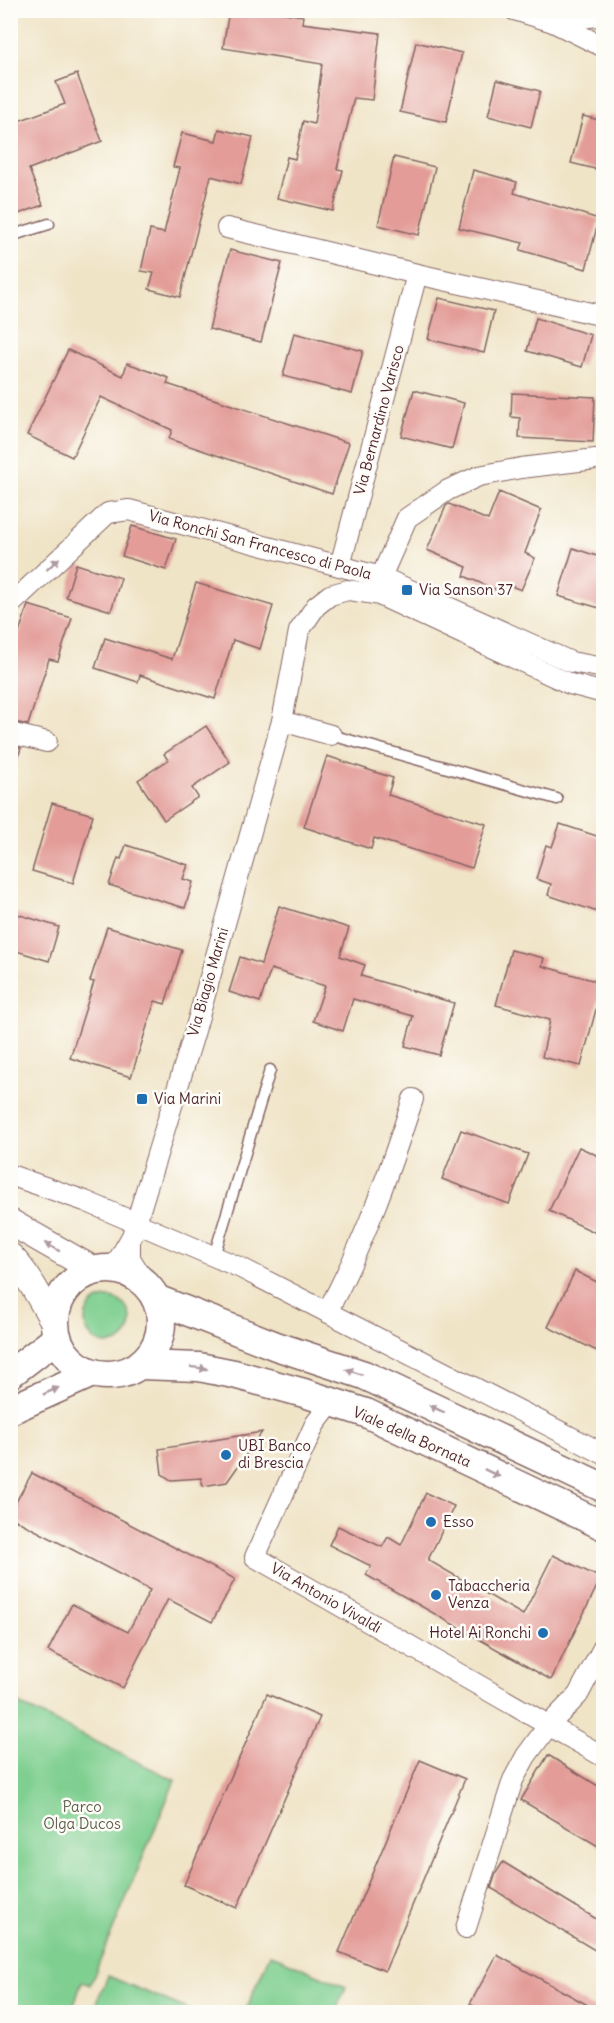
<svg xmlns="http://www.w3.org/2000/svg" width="614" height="2023" font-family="Delius,sans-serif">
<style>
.green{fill:#7fcf90;stroke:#64775e;stroke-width:1.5}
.building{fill:#e39c98}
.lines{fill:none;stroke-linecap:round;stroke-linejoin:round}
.service-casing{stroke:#846462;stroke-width:13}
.minor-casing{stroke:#846462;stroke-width:22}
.tertiary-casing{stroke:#846462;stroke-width:28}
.secondary-casing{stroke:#846462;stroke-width:31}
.service{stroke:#fff;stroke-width:10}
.minor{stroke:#fff;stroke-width:20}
.tertiary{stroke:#fff;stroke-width:26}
.secondary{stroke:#fff;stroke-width:28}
.oneway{fill:#ae9aa0}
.poi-dot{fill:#1f6fb2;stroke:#fdfcf7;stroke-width:2}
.labels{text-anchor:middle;stroke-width:5;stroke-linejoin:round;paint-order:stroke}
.street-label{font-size:15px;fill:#4a1f2b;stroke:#fdfcf7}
.poi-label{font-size:15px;fill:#4a1f2b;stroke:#fdfcf7;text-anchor:start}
.park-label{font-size:15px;fill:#5d5d4e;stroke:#fdfcf7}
</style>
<rect width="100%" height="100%" fill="#fdfcf7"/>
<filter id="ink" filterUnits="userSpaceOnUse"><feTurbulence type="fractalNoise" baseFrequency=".0167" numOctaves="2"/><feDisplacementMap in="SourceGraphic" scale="12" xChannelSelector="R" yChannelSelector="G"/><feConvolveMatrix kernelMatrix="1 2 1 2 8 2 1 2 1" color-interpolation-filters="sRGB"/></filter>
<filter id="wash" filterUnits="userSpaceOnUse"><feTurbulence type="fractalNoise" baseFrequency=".008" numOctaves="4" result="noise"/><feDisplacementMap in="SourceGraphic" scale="24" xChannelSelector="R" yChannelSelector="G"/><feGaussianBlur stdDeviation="1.35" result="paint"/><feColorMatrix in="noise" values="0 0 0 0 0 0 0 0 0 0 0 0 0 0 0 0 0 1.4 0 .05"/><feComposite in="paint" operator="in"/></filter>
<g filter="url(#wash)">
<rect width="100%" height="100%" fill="#f0e4c7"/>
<g class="green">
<circle cx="108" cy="1321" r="23"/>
<polygon points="10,1700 175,1780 90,1985 82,1981 72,2012 11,2012"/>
<polygon points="270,1954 346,1987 335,2012 245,2012"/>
<polygon points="108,1976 194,2012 92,2012"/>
</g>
<g id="blocks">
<g class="building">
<polygon points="229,10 266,10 303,16 302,23 380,33 372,100 354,98 337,169 343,170 333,211 277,198 287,157 295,159 303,121 314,124 322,64 223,48"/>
<polygon points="416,42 462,53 446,122 400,112"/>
<polygon points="77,74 102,141 29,169 43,205 10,217 10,124 65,104 56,82"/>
<polygon points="497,80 540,91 531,127 488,116"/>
<polygon points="583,116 603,121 603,171 571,163"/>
<polygon points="219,129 253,137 241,184 211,176 180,297 149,289 154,273 141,271 150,230 164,233 180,168 173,167 182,133 216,141"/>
<polygon points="394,157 435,167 419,235 378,225"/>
<polygon points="473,170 517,182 514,193 599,219 586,269 520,250 523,243 459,228"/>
<polygon points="230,250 282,263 261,342 209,329"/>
<polygon points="439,298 494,311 484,353 428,339"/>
<polygon points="536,318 591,335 582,367 527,351"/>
<polygon points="294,333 363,351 352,394 283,376"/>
<polygon points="68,350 123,376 127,363 169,378 167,384 349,443 332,494 169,439 172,430 101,397 72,457 27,435"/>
<polygon points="414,390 464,403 452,449 401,436"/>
<polygon points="512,393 595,397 593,442 519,438 520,418 511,417"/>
<polygon points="499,492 541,510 525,553 535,558 521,590 509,585 506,594 464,576 467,567 427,550 446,506 449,504 488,520"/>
<polygon points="132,526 176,539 166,570 122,556"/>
<polygon points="573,548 603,558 603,609 558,596"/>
<polygon points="76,564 121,578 111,611 66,597"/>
<polygon points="196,583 273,606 260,649 233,640 215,699 140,675 138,682 95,668 105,638 172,659"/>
<polygon points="28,605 72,618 58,661 49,659 28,725 10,721 10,660"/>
<polygon points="206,726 230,762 192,788 198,797 164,820 138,780 168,760 164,754"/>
<polygon points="10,745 21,748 15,767 10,766"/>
<polygon points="327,756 393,778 388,795 486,824 472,868 374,838 371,849 304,827"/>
<polygon points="52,803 93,815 73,883 32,871"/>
<polygon points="560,824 603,838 603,914 548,895 551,884 536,879 546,845 552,847"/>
<polygon points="126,845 188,865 183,879 193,882 185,908 109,885 118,858 121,859"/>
<polygon points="279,906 349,928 340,956 365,965 361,976 454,1003 439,1055 405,1046 413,1016 353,999 343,1031 313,1021 325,986 271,969 260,1002 229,992 240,957 261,964"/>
<polygon points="14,913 59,927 49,961 10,949 10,926"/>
<polygon points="107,927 182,950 165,1004 155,1001 131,1077 70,1058 94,982 90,981"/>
<polygon points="511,950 544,958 542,966 603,983 581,1066 542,1057 550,1020 496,1005"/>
<polygon points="461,1130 528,1154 509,1204 442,1179"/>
<polygon points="579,1147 603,1158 603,1236 549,1211"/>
<polygon points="575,1271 603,1285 603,1354 548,1327"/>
<polygon points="262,1432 227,1482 203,1486 201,1478 171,1480 162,1474 159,1449"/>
<polygon points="32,1473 235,1579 212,1622 168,1599 123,1688 48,1651 72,1604 128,1632 150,1590 10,1517 10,1513"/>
<polygon points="426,1493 454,1506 428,1560 523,1615 553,1555 601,1578 551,1680 366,1575 371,1566 329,1545 338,1526 382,1547 388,1537 401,1545"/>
<polygon points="267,1694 320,1717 237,1908 184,1885"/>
<polygon points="548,1755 603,1789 603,1849 521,1800"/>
<polygon points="420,1760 465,1779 385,1971 339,1952"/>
<polygon points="503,1862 603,1923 603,1955 491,1888 496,1873"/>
<polygon points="497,1955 602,2013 486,2013 470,2004"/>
</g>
</g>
</g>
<g filter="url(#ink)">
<use href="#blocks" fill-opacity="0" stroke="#846462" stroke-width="1.5"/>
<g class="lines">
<g class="service-casing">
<g id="service">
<polyline points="10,236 49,224"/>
<polyline points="331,735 557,799"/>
<polyline points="214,1256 270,1070"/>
</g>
</g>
<g class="minor-casing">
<g id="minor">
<polyline points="514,10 553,22 604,47"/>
<polyline points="553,22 604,15"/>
<polyline points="227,228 417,274 604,316"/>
<polyline points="340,566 417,274"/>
<polyline points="381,577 571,662 604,668"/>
<polyline points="10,605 108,513 129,510 381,577 407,518 448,490 479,476 521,468 604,458"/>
<polyline points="282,721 331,735"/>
<polyline points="10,733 47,742"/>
<polyline points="10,1175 85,1201 241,1268 604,1454"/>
<polyline points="130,1242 130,1258 146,1284"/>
<polyline points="113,1269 132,1236 194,1034 282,721 299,631 316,606 330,595 348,590 379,595 570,684 604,693"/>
<path d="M327,1312C364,1244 389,1172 413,1099"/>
<polyline points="332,1402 315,1424 255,1557 604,1757"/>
<polyline points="466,1928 513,1780 526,1756 548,1726 578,1695 604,1646"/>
</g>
</g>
<g class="tertiary-casing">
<g id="tertiary">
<polyline points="10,1222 94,1270"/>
<path d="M10,1256C29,1275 40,1299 54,1322"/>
</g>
</g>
<g class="secondary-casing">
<g id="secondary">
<circle cx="108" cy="1322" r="53"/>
<polyline points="156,1299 276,1346 364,1375 604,1488"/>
<polyline points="140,1365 199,1367 234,1374 304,1393 366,1413 604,1526"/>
<polyline points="10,1374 57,1338"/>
<polyline points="10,1410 92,1373"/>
</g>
</g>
<use href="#service" class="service"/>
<use href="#minor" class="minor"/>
<use href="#tertiary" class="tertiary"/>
<use href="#secondary" class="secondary"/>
</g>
<defs><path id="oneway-solid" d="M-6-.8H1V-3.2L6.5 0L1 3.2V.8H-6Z" transform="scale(1.5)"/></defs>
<g class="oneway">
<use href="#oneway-solid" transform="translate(53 564) rotate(-43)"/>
<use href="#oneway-solid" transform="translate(52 1247) rotate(-151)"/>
<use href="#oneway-solid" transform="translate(199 1368) rotate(7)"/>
<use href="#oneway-solid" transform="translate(354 1372) rotate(-162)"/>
<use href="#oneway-solid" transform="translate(51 1391) rotate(-24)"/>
<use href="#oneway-solid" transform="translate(437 1409) rotate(-155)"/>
<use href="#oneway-solid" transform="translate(492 1473) rotate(25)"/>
</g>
</g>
<g class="poi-dot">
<rect x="401" y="584" width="12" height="12" rx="3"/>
<rect x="136" y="1093" width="12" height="12" rx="3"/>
<circle cx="226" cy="1455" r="6"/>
<circle cx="431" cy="1522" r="6"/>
<circle cx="436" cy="1595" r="6"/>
<circle cx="543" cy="1633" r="6"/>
</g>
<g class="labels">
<g class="street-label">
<text transform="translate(379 420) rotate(-75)" y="5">Via Bernardino Varisco</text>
<text transform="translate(260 545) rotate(15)" y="5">Via Ronchi San Francesco di Paola</text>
<text transform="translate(208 982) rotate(-74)" y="5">Via Biagio Marini</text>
<text transform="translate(412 1437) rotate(24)" y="5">Viale della Bornata</text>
<text transform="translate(326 1598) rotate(30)" y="5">Via Antonio Vivaldi</text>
</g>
<g class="poi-label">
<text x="419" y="595">Via Sanson 37</text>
<text x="154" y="1104">Via Marini</text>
<text x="238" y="1451">UBI Banco<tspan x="238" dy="17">di Brescia</tspan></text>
<text x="443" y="1527">Esso</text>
<text x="448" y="1591">Tabaccheria<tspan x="448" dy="17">Venza</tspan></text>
<text x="531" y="1638" text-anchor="end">Hotel Ai Ronchi</text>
</g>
<g class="park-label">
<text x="82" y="1812">Parco<tspan x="82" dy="17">Olga Ducos</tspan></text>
</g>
</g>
<rect width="614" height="2023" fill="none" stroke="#fdfcf7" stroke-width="36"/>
</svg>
